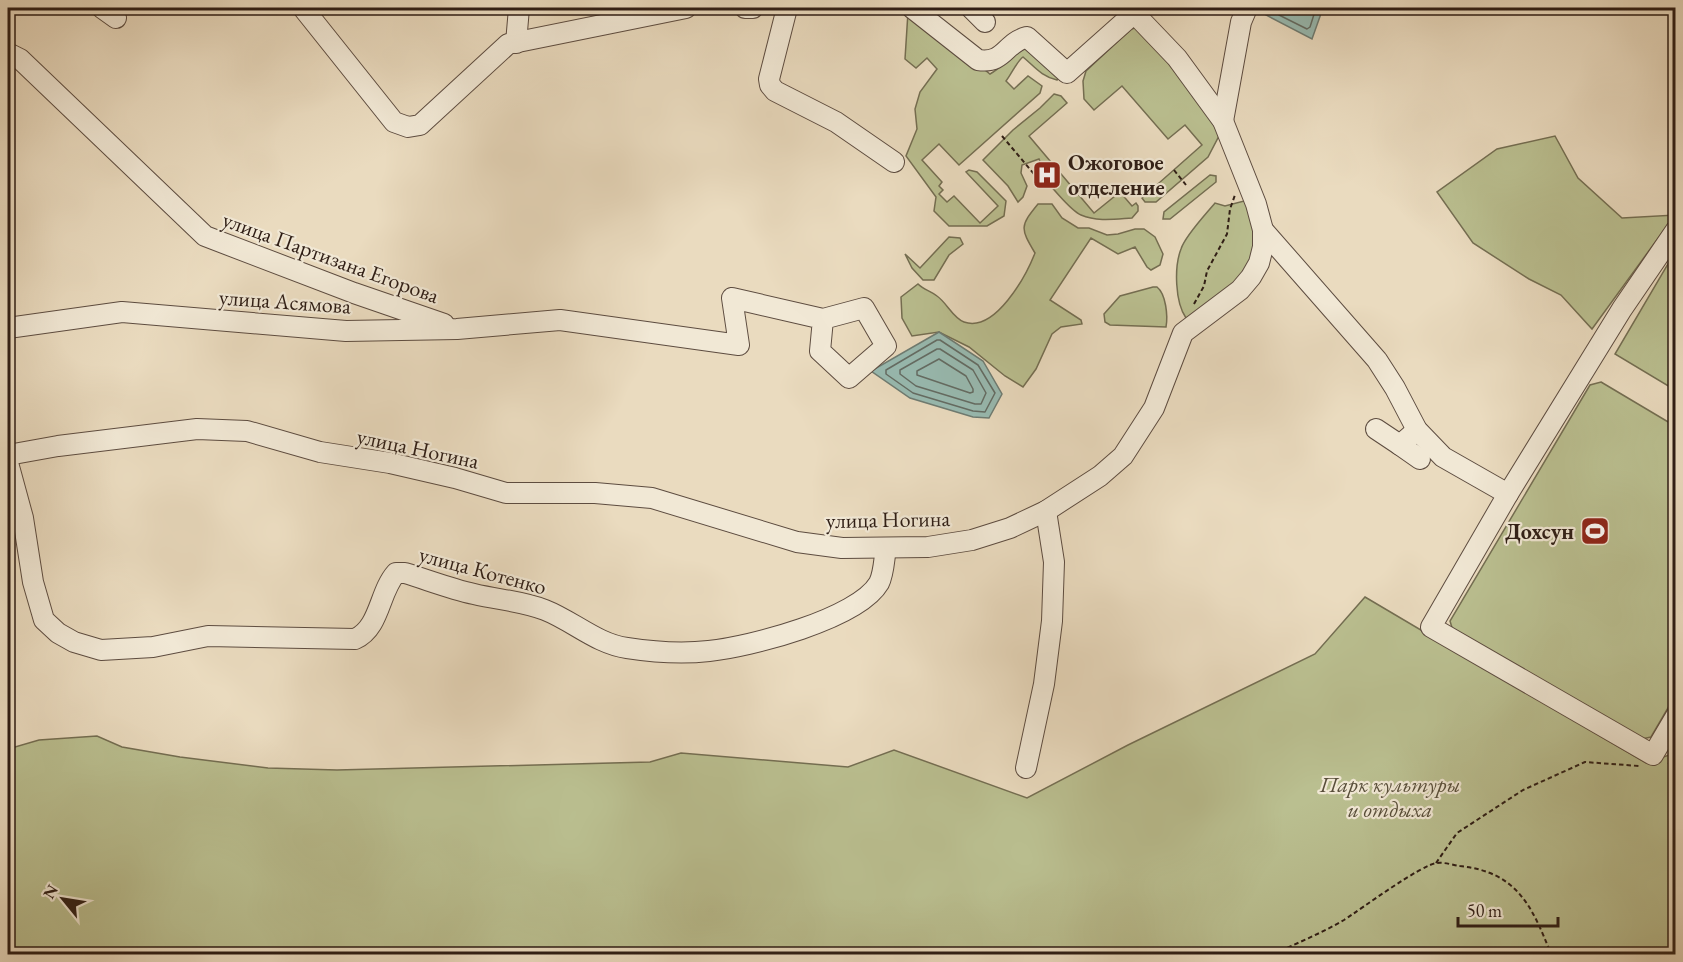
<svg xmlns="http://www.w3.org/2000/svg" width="1683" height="962" font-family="'EB Garamond',serif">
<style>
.green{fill:#babf90;stroke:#746e52;stroke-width:1.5}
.water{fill:#98bbb2;stroke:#6e7c73;stroke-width:1.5}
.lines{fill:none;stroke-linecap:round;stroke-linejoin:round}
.shore{stroke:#636c64;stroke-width:1.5}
.minor-casing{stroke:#5d4c40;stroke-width:22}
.path{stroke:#2e1d15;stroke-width:2;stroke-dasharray:4.5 3;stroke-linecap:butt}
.minor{stroke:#f1e8d5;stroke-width:20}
.labels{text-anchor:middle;stroke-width:4.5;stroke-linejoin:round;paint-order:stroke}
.poi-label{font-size:22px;font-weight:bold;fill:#2e1d15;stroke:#f1e8d5;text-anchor:start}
.street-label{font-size:22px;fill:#2e1d15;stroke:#f1e8d5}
.park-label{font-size:22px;font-style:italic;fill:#584e3a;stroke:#f1e8d5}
</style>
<rect width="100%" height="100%" fill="#eadbbf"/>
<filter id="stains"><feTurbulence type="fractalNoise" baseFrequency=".00333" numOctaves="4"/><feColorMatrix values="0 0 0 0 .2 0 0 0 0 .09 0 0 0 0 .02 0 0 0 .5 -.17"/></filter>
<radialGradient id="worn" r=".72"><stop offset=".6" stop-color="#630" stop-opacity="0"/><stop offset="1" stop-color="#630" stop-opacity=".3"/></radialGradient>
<g class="green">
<path d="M908,12L962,51L990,74C1005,66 1013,50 1031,46L1059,75L1057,80C1041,76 1035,67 1023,57C1017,61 1011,75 1006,81L1014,89L1028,76L1042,86L1040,93L959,165L939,144L922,160L942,182L939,186L943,190L939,194L947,202L954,196L980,223L998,206L966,172L969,170L977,172L1006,201L1004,216L987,226H949L934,211L936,197L906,156L917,129L915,109L920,92L937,69L927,58L916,68L905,59Z"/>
<polygon points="1139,27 1144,31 1221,132 1208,157 1156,202 1145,202 1142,198 1202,145 1185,125 1168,139 1122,86 1094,110 1084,99 1083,81 1086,71 1131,29"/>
<path d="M1054,94L1061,96L1067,103L1029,136L1094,213L1120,192L1132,206L1136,203L1138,206V211L1132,218C1116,219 1097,222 1081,215C1071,211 1046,181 1039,171L1041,164L1039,159L1022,165L1021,173L1027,186L1023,197L1018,202L1008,186L983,160L1013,130L1040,108Z"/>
<polygon points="1555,136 1578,178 1622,218 1675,215 1592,329 1561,295 1529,279 1473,243 1437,192 1497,149"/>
<polygon points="1210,175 1216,176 1216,182 1170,219 1163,219 1164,212"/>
<path d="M1244,201L1248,204L1254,223L1256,256L1239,283L1191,316L1186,318C1175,302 1174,267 1181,249C1185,236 1206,214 1215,203L1225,206Z"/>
<path d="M1038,204H1052L1062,218L1078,228H1089L1107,235L1118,234L1135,229H1144L1155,237L1163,254L1160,265L1151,270L1147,267L1135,247L1118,254L1091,238L1050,300L1081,320L1082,324L1061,327L1052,334L1036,369L1023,387L1005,376L969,347L939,332L912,336L902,318L901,297L918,284C924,290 931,291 937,296C947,303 953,318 964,322C995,333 1026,276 1035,253C1020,228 1020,226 1038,204Z"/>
<polygon points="949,237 960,238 963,244 949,255 934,280 923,280 912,268 905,254 920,268"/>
<polygon points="1675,252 1676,390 1675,390 1615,354"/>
<path d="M1153,287H1157C1166,294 1168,316 1166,327L1110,325L1105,322L1104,314L1120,296Z"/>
<polygon points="1601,382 1675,426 1675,696 1651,737 1642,739 1453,631 1450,621 1590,385"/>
<polygon points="1365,597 1646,763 1675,753 1675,954 8,954 8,749 39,740 97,736 122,747 180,757 268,768 337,770 650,762 681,753 848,767 894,750 1027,798 1128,745 1315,654"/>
</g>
<g class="water">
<polygon points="1276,8 1323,8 1312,39 1266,15"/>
<polygon points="939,332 983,361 1002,394 989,418 973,417 910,398 871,371"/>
</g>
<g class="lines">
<g class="shore">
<polyline points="1279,8 1279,15 1307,29 1310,27 1316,8"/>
<polygon points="937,340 940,340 978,365 995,393 985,412 973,411 913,393 886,374 886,370"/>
<polygon points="937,349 940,349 973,370 986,393 981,404 975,404 916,386 900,374 900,370"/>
<polygon points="939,359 966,376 973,389 973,392 970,393 917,375 917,371"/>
</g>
<g class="minor-casing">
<g id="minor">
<polyline points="102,8 116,18"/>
<polyline points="303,8 394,122 408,127 420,125 508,44 686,8"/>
<polyline points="745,8 753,8"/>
<polyline points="787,8 769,79 770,85 775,91 836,122 894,162"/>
<path d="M912,8L978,60C1005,64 1004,43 1027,37L1067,73L1140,8"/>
<polyline points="971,8 985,22"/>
<polyline points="516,43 519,8"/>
<polyline points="8,53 20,59 205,236 354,293 444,324"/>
<polyline points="1223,121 1241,22 1247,8"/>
<polyline points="1263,230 1377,360 1395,388 1417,430 1443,457 1508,494"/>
<polyline points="1676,230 1622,309 1508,494 1431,627 1653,755 1676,716"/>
<polyline points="8,328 122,312 346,331 457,329 560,320 739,345 732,298 823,319 864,308 886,346 849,378 820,351 823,319"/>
<polyline points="1376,429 1400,445"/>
<polyline points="1417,430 1400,445 1420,459"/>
<polyline points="8,455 58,446 197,429 247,431 320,452 390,463 455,478 506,493 595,493 652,498 797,542 842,548 928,547 972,540 1010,528 1046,511 1100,476 1123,456 1154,408 1183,333 1240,290 1251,277 1259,263 1263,247 1263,230 1256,204 1223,121 1177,58 1134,13"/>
<path d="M8,463L23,518L33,582L44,620L58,633L74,642L101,650L153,647L208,636L355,639C380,628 379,592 396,573H405C428,580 451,589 474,594C499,600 522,601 545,610C573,621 597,644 627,648C653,652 683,654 709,651C749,647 858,619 879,583C884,573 884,559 886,548"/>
<polyline points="1026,768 1044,684 1052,621 1054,562 1046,511"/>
</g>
</g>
<g class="path">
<polyline points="1002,136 1044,186"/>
<polyline points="1174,170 1186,185"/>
<polyline points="1194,304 1204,286 1207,271 1227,234 1230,209 1235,195"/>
<polyline points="1668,764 1676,761"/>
<polyline points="1436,863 1457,833 1523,790 1585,762 1639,766"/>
<path d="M1274,954C1297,943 1322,933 1344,920C1361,909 1422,864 1437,863C1444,862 1453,865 1460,866C1517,872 1532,906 1551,954"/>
</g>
<use href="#minor" class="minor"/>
</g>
<defs>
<g id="hospital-square" transform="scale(1.5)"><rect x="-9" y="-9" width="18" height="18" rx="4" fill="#8f2418" stroke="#f1e8d5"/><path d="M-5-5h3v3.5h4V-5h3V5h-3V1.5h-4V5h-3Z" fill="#fff"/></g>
<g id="stadium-square" transform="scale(1.5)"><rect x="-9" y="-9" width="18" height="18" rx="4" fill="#8f2418" stroke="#f1e8d5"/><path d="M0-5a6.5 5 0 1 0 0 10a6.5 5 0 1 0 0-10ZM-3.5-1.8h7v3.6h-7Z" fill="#fff"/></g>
</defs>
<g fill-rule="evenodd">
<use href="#hospital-square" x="1047" y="175"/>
<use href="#stadium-square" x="1595" y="531"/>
</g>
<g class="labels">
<g class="poi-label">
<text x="1068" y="170">Ожоговое<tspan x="1068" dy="25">отделение</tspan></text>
<text x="1574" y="539" text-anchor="end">Дохсун</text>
</g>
<g class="street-label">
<text transform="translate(331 257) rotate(20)" y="8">улица Партизана Егорова</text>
<text transform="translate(285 301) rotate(4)" y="8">улица Асямова</text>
<text transform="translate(418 448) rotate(12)" y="8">улица Ногина</text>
<text transform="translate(888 519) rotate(-1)" y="8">улица Ногина</text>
<text transform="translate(483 570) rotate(15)" y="8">улица Котенко</text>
</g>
<g class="park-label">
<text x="1390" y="792">Парк культуры<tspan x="1390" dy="25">и отдыха</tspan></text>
</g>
</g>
<rect width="1683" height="962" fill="none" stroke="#eadbbf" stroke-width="30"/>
<rect x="9" y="9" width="1665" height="944" fill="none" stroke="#2e1d15" stroke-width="3"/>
<rect x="15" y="15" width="1653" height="932" fill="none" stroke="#2e1d15" stroke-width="1.5"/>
<g transform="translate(63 899) rotate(300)" stroke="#f1e8d5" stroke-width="4.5" paint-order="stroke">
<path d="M0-4.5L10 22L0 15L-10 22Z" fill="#2e1d15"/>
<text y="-9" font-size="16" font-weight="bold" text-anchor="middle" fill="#2e1d15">N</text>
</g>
<path d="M1458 917v9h100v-9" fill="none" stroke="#2e1d15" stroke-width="3"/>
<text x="1467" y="917" font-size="18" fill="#2e1d15" stroke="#f1e8d5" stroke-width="4.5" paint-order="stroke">50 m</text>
<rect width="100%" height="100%" filter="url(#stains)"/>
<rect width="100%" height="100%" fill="url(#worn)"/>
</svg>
